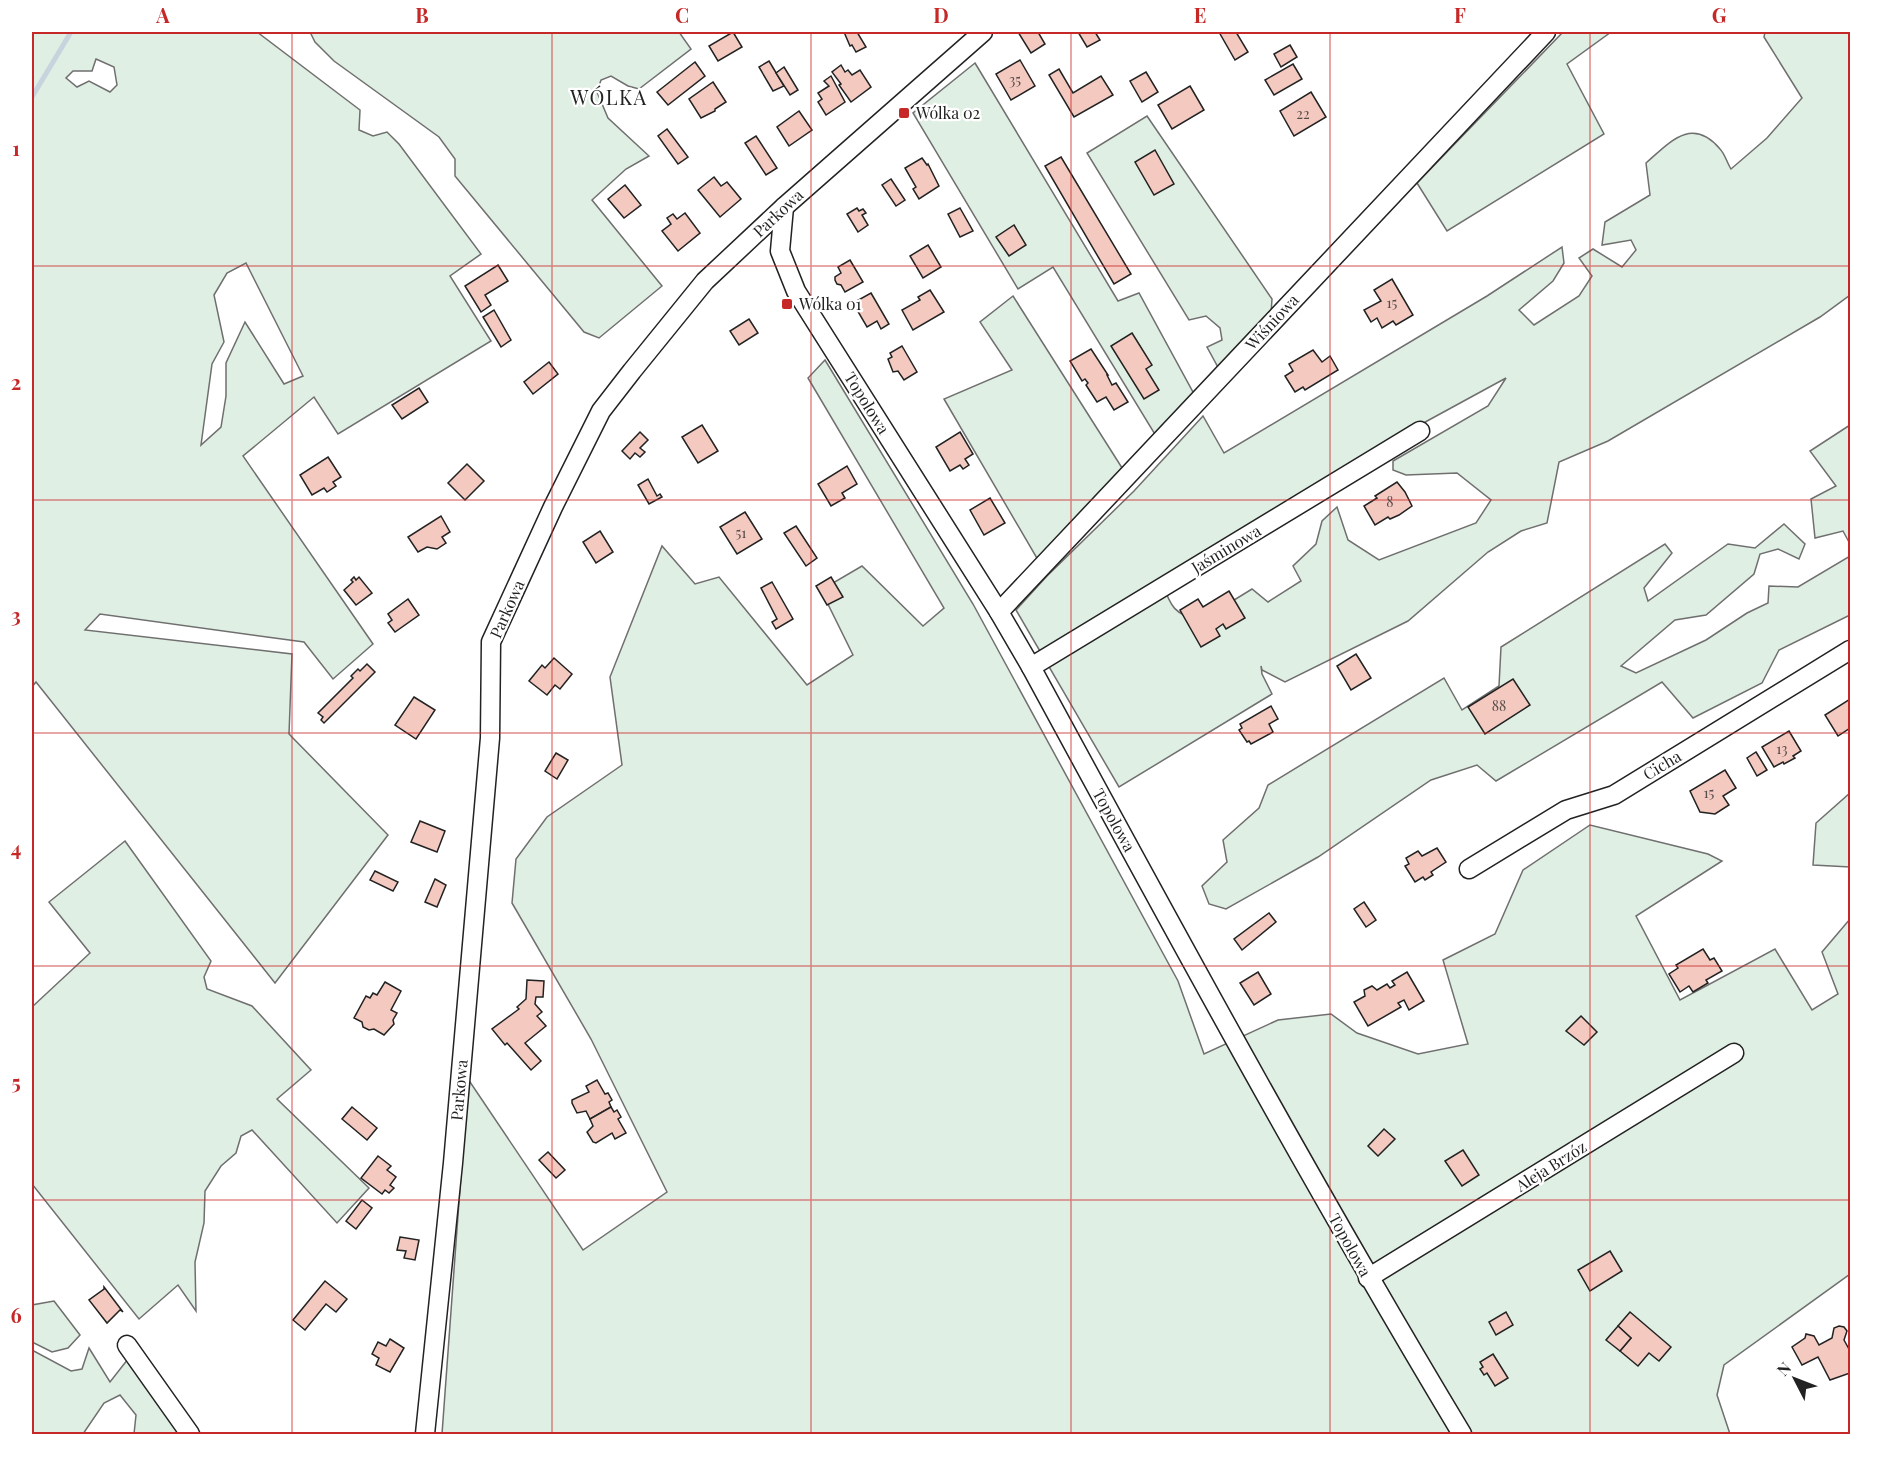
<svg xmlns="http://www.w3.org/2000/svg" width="1882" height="1466" font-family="'Playfair Display',serif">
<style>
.green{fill:#e0efe3;stroke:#6f6f6f;stroke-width:1.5;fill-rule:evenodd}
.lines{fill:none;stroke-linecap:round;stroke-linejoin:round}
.stream{stroke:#c7d3dd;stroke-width:5}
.building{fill:#f3c9c0;stroke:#222;stroke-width:1.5}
.minor-casing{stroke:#222;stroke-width:21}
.minor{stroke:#fff;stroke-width:18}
.grid{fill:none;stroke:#c62828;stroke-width:1.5;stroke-opacity:0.55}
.poi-dot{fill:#c62828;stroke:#fff;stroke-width:2}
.labels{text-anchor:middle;stroke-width:4.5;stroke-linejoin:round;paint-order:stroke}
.number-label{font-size:14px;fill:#564c4a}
.poi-label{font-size:16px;fill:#222;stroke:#fff;text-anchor:start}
.street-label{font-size:16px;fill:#222;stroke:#fff}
.quarter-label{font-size:20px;letter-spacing:1.5px;fill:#222;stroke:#fff}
.neatline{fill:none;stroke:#c62828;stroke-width:2}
.grid-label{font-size:20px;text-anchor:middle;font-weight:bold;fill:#c62828}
</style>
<rect width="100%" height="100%" fill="#fff"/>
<g class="green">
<path d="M32,32H257L360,110L359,130L373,136L387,132L399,144L481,254L450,276L491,341L338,434L314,397L243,456L373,644L333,679L304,642L100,614L85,630L292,654L289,734L388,835L275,983L36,682L32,687ZM96,59L114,67L117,85L110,92L89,81L77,87L66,78L73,71H92ZM246,263L303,376L284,384L245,322L226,363V396L221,427L201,445L212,364L224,342L214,295L227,273Z"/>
<polygon points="310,32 679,32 691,49 639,89 628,86 611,76 601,80 597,92 608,118 649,156 626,169 592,200 662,286 599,338 584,332 455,176 455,159 439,137 334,61 315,42"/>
<polygon points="1563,32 1611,32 1567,64 1604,134 1447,231 1417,183"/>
<path d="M1765,32H1850V295L1820,317L1608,441L1559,462L1547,523L1521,531L1488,552L1408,621L1285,682L1262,670L1261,666L1262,674L1272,694L1119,787L1016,610L1047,576L1134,491L1203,416L1224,453L1487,296L1562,247L1564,263L1553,281L1519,310L1534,325L1579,296L1592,276L1579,258L1593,249L1622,267L1636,250L1631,240L1602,245L1605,222L1650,195L1646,163C1670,142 1692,116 1720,149C1725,154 1727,163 1731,169L1767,138L1802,98L1764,37ZM1506,378L1488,406L1393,461V470L1406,475L1457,473L1491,500L1476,523L1379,560L1348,540L1337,507L1322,521L1316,544L1293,566L1301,581L1268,602L1252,589L1200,621C1174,614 1171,607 1162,583L1361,457Z"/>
<polygon points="975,63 1118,301 1139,293 1194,394 1156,436 1053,267 1018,289 913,113"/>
<polygon points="1147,116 1272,299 1271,314 1219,369 1207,347 1222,340 1220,328 1206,316 1189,320 1087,153"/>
<polygon points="1013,296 1124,471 1038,560 944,399 1012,370 980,322"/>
<polygon points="825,360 973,604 1178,981 1204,1054 1278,1020 1331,1014 1357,1033 1418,1054 1468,1044 1443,960 1495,934 1523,870 1590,825 1708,854 1722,861 1636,916 1680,1000 1775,949 1812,1010 1838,994 1822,952 1850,919 1850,1274 1724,1365 1717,1395 1730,1434 442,1434 468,1079 583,1250 667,1192 591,1039 512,903 516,859 547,817 622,765 610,677 662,546 695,584 719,577 807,685 853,655 821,590 862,566 923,626 944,608 808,378"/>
<polygon points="1850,425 1850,544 1843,531 1815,538 1811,499 1836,486 1810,451"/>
<polygon points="1784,524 1805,544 1799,559 1778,549 1760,554 1754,574 1706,615 1675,620 1621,666 1636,673 1706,640 1747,613 1768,603 1769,586 1798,587 1850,556 1850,615 1779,650 1762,683 1693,718 1662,682 1496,781 1477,765 1431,780 1318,857 1226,909 1209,904 1202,886 1227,862 1223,840 1259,808 1268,785 1444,678 1462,710 1499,686 1501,647 1665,544 1672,553 1644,588 1648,601 1728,544 1755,548"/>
<polygon points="1850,793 1850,867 1813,865 1816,823"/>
<polygon points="125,841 211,961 204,977 207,989 252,1006 311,1070 277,1099 369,1188 337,1223 252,1130 241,1136 236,1153 221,1166 205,1191 204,1223 195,1262 196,1311 178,1285 139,1319 32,1184 32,1007 90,953 49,902"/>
<polygon points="54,1301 80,1335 68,1348 52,1352 32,1342 32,1305"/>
<polygon points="89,1348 110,1382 128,1359 181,1434 134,1434 136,1415 120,1395 104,1403 83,1434 32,1434 32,1350 71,1371 82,1369"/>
</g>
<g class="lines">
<polyline class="stream" points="32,97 71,32"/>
</g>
<g class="building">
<polygon points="733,32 742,47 718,61 709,46"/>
<polygon points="844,32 857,32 866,47 856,52 852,45 850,46"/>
<polygon points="1018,32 1038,32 1045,44 1031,53"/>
<polygon points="1078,32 1095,32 1100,40 1087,47"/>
<polygon points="1219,32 1236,32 1248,52 1235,60"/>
<polygon points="1290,45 1297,57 1281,67 1274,54"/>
<polygon points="1020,60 1035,86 1011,100 996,74"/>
<polygon points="769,61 784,86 773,91 759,67"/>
<polygon points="695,62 705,76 668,105 657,92"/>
<polygon points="1293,64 1302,79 1274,95 1265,80"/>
<polygon points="841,65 845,72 848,70 852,75 860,70 871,87 851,102 839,85 841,84 832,72"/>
<polygon points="784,67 798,90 790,95 776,73"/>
<polygon points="1059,69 1073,93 1101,76 1113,95 1074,117 1049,75"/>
<polygon points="1146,72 1158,92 1142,102 1130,81"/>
<polygon points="831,76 845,102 826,115 818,102 822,99 818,93 829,86 824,81"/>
<polygon points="713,82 726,102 715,109 715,111 701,118 689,99"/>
<polygon points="1190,86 1204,110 1172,129 1158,105"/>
<polygon points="1311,92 1326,117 1294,136 1280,111"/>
<polygon points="799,111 812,130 789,146 777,127"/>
<polygon points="667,129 688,157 678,164 658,136"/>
<polygon points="756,136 777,168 766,175 745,143"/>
<polygon points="1155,150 1174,184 1154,195 1135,162"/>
<polygon points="1061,157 1131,274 1114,284 1045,166"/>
<polygon points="922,158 927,165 928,164 939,186 919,199 913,189 916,187 905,168"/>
<polygon points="714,177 721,186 727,182 741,199 720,217 698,190"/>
<polygon points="891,179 905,200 896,206 882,185"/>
<polygon points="625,185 641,205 624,218 608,199"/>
<polygon points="857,208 859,211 863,209 866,213 862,215 868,225 858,232 847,214"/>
<polygon points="960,208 973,231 960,237 948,214"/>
<polygon points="685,213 700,233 678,251 662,231 671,224 667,218 673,214 677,219"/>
<polygon points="1014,225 1026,245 1009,256 996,237"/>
<polygon points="928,245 941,267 923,278 910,256"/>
<polygon points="850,260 863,282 845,292 841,285 837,284 835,280 835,277 841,273 838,267"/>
<polygon points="498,265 508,281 485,295 491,305 481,312 465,286"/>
<polygon points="1392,279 1413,315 1396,325 1393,321 1382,328 1377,318 1371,322 1364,310 1381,301 1374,290"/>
<polygon points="930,290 944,312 913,330 902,310 920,300 918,297"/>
<polygon points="871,293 889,324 881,329 877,321 867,327 853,303"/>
<polygon points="494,310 511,340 501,347 483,317"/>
<polygon points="749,319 758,333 739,345 730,331"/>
<polygon points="1132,333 1152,365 1146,369 1159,390 1144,399 1111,346"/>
<polygon points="902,346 917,372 904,380 898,371 893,372 888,359 892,357 890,353"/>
<polygon points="1091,349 1108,375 1107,375 1112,385 1116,383 1128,402 1114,410 1106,397 1097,402 1086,385 1088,383 1085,379 1082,381 1070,361"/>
<polygon points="1313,350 1322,362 1330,356 1338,370 1305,390 1303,387 1295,392 1285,376 1293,371 1289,364"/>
<polygon points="549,362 558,374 533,394 524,382"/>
<polygon points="419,388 428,402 402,419 392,405"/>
<polygon points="702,425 718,451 698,463 682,437"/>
<polygon points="640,432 648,440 640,448 645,452 640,457 635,453 630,459 622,451"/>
<polygon points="960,432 973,454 965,459 969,465 963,469 960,465 950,471 936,447"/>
<polygon points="328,457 341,477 333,482 336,486 327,492 324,488 312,495 300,475"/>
<polygon points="467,464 484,481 465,500 448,483"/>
<polygon points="847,466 857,484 842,493 845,498 831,506 818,484"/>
<polygon points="648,479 657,496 660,494 662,497 649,504 638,485"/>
<polygon points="1397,482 1405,492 1412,506 1399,515 1390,519 1388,517 1375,525 1364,506 1377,498 1375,496"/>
<polygon points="990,498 1005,523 984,535 970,510"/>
<polygon points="745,512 762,539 737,554 720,527"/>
<polygon points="441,516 450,532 442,537 446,543 437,549 427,547 418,552 408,537"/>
<polygon points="796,526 817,558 806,566 784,533"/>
<polygon points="600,531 613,552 596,563 583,542"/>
<polygon points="354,577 356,580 359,577 372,593 356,605 344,590 353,582 351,580"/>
<polygon points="831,577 843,597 827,605 816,586"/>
<polygon points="772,582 793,619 776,629 772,622 777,619 761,588"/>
<polygon points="1229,591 1245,618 1226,629 1223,624 1216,629 1220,636 1201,647 1180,610 1198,599 1203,607"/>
<polygon points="408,599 419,615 395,632 388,623 392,620 388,614"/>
<polygon points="1356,654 1371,678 1351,690 1337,666"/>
<polygon points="554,658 572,674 560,689 555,685 547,695 529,681 542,665 545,668"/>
<polygon points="367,664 375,672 324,723 321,720 323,717 318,713 353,678 351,676 358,669 360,671"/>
<polygon points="1513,679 1530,705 1485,734 1468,707"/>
<polygon points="414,697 435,710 416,739 395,725"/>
<polygon points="1850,699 1850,728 1838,736 1825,715"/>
<polygon points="1271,706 1278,719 1269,724 1273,732 1251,744 1249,741 1247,742 1239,730 1242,728 1240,724"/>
<polygon points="1789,731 1801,751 1793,756 1795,758 1784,764 1783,762 1774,767 1762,747"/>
<polygon points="1756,752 1767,770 1757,776 1747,758"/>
<polygon points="556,753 568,760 557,779 545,771"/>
<polygon points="1725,770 1736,788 1723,796 1729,805 1715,814 1700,812 1690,791"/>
<polygon points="420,821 445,831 437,852 411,842"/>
<polygon points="1437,848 1446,862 1431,872 1433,875 1425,880 1423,877 1415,882 1405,866 1409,864 1406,858 1418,851 1422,856"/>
<polygon points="375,871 398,882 393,891 370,880"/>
<polygon points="435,879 446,885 437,907 425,902"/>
<polygon points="1364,902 1376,920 1366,927 1354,909"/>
<polygon points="1269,913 1276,922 1242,950 1234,939"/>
<polygon points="1703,949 1710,960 1714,958 1722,971 1706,980 1708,983 1693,992 1689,986 1680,992 1669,974 1678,968 1676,965"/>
<polygon points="1258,972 1271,994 1254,1005 1240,983"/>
<polygon points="1407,972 1424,1001 1409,1010 1404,1000 1398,1003 1401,1007 1368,1026 1354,1002 1365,996 1364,990 1372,986 1377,990 1387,984 1390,988 1395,985 1392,981"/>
<polygon points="527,980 544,981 543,997 536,997 535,1004 542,1012 537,1016 546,1026 525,1043 541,1061 531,1070 507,1043 505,1045 492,1029 519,1009 517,1007 526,999"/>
<polygon points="385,982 401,991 391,1010 397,1013 393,1020 394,1024 384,1035 374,1029 369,1030 363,1027 362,1022 354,1018 366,996 370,998 373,993 377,995"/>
<polygon points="1581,1016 1597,1032 1584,1045 1566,1031"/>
<polygon points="597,1080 605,1094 608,1093 612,1100 609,1102 611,1107 590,1119 586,1111 577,1113 572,1103 572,1100 589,1092 586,1086"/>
<polygon points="352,1107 377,1128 367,1140 342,1119"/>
<polygon points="611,1107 614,1112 617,1110 621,1117 618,1119 626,1133 615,1139 612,1133 596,1143 593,1142 587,1132 593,1126 590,1119"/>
<polygon points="1384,1129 1395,1139 1378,1156 1368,1146"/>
<polygon points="1463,1150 1479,1175 1462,1186 1445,1161"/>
<polygon points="548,1152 565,1170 556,1178 539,1160"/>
<polygon points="378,1156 391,1166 387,1170 396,1177 390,1185 394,1188 389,1193 385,1190 382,1194 361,1178"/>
<polygon points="362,1200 372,1208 356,1229 346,1221"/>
<polygon points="400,1237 419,1240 415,1260 404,1258 406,1251 397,1250"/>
<polygon points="1610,1251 1622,1271 1590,1291 1578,1270"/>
<polygon points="325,1281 347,1299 336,1312 326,1304 305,1330 293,1320"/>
<polygon points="104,1287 123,1312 120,1310 107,1323 89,1300 104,1289"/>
<polygon points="1506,1312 1513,1325 1496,1335 1489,1322"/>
<polygon points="1630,1312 1671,1347 1659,1361 1649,1353 1638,1366 1620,1351 1631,1338 1618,1326"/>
<polygon points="1618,1326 1631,1338 1620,1351 1606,1340"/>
<polygon points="1839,1326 1844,1327 1847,1331 1844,1340 1850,1351 1850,1373 1830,1380 1818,1357 1802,1365 1792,1347 1805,1338 1806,1334 1814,1336 1819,1345 1832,1338 1834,1328"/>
<polygon points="390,1339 404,1348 390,1372 376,1365 379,1358 372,1354 378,1342 386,1346"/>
<polygon points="1493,1354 1508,1378 1495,1386 1487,1373 1484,1375 1480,1369 1483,1367 1480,1362"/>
</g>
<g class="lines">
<g class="minor-casing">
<g id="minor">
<path d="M784,207L780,251L796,291L999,612L1031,667C1171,925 1311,1183 1462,1434"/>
<polyline points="999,612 1546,32"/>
<polyline points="1031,667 1420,431"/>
<polyline points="1469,869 1566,810 1614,795 1850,650"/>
<polyline points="1368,1278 1734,1053"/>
<polyline points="127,1345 190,1434"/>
<polyline points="425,1434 453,1163 490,738 491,642 553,507 601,411 632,371 705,281 784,207 983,32"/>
</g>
</g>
<use href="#minor" class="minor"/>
</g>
<path class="grid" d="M292,32V1434M552,32V1434M811,32V1434M1071,32V1434M1330,32V1434M1590,32V1434M32,266H1850M32,500H1850M32,733H1850M32,966H1850M32,1200H1850"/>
<g class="poi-dot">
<rect x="898" y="107" width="12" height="12" rx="3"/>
<rect x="781" y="298" width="12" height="12" rx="3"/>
</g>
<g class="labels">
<g class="number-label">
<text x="1015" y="85">35</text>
<text x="1303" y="119">22</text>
<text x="1392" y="308">15</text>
<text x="1390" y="507">8</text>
<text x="741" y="538">51</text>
<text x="1499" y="711">88</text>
<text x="1782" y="754">13</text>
<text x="1709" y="798">15</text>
</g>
<g class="poi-label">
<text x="916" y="119">Wólka 02</text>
<text x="799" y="310">Wólka 01</text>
</g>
<g class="street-label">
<text transform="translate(778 213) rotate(-43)" y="6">Parkowa</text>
<text transform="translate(1272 322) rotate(-47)" y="6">Wiśniowa</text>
<text transform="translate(867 403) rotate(58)" y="6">Topolowa</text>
<text transform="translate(1226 549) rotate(-31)" y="6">Jaśminowa</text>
<text transform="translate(507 609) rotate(-66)" y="6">Parkowa</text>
<text transform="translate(1662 765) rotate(-31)" y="6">Cicha</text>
<text transform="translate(1114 820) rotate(61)" y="6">Topolowa</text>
<text transform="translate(459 1090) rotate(-85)" y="6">Parkowa</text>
<text transform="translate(1551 1166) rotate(-32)" y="6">Aleja Brzóz</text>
<text transform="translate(1350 1245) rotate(61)" y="6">Topolowa</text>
</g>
<g class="quarter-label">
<text x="609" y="105">WÓLKA</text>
</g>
</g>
<rect width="1882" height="1466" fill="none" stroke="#ffffff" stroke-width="66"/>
<g transform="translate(1795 1379) rotate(312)" stroke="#ffffff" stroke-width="4.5" paint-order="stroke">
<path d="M0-4.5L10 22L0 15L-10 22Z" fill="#222222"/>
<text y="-9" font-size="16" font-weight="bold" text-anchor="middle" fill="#222222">N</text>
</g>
<rect x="33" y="33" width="1816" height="1400" class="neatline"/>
<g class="grid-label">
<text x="163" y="23">A</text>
<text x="422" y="23">B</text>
<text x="682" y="23">C</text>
<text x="941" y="23">D</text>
<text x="1200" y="23">E</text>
<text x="1460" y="23">F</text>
<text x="1719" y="23">G</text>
<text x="16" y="156">1</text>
<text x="16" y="390">2</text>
<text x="16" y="623">3</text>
<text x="16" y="856">4</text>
<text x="16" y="1090">5</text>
<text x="16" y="1323">6</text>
</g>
</svg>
